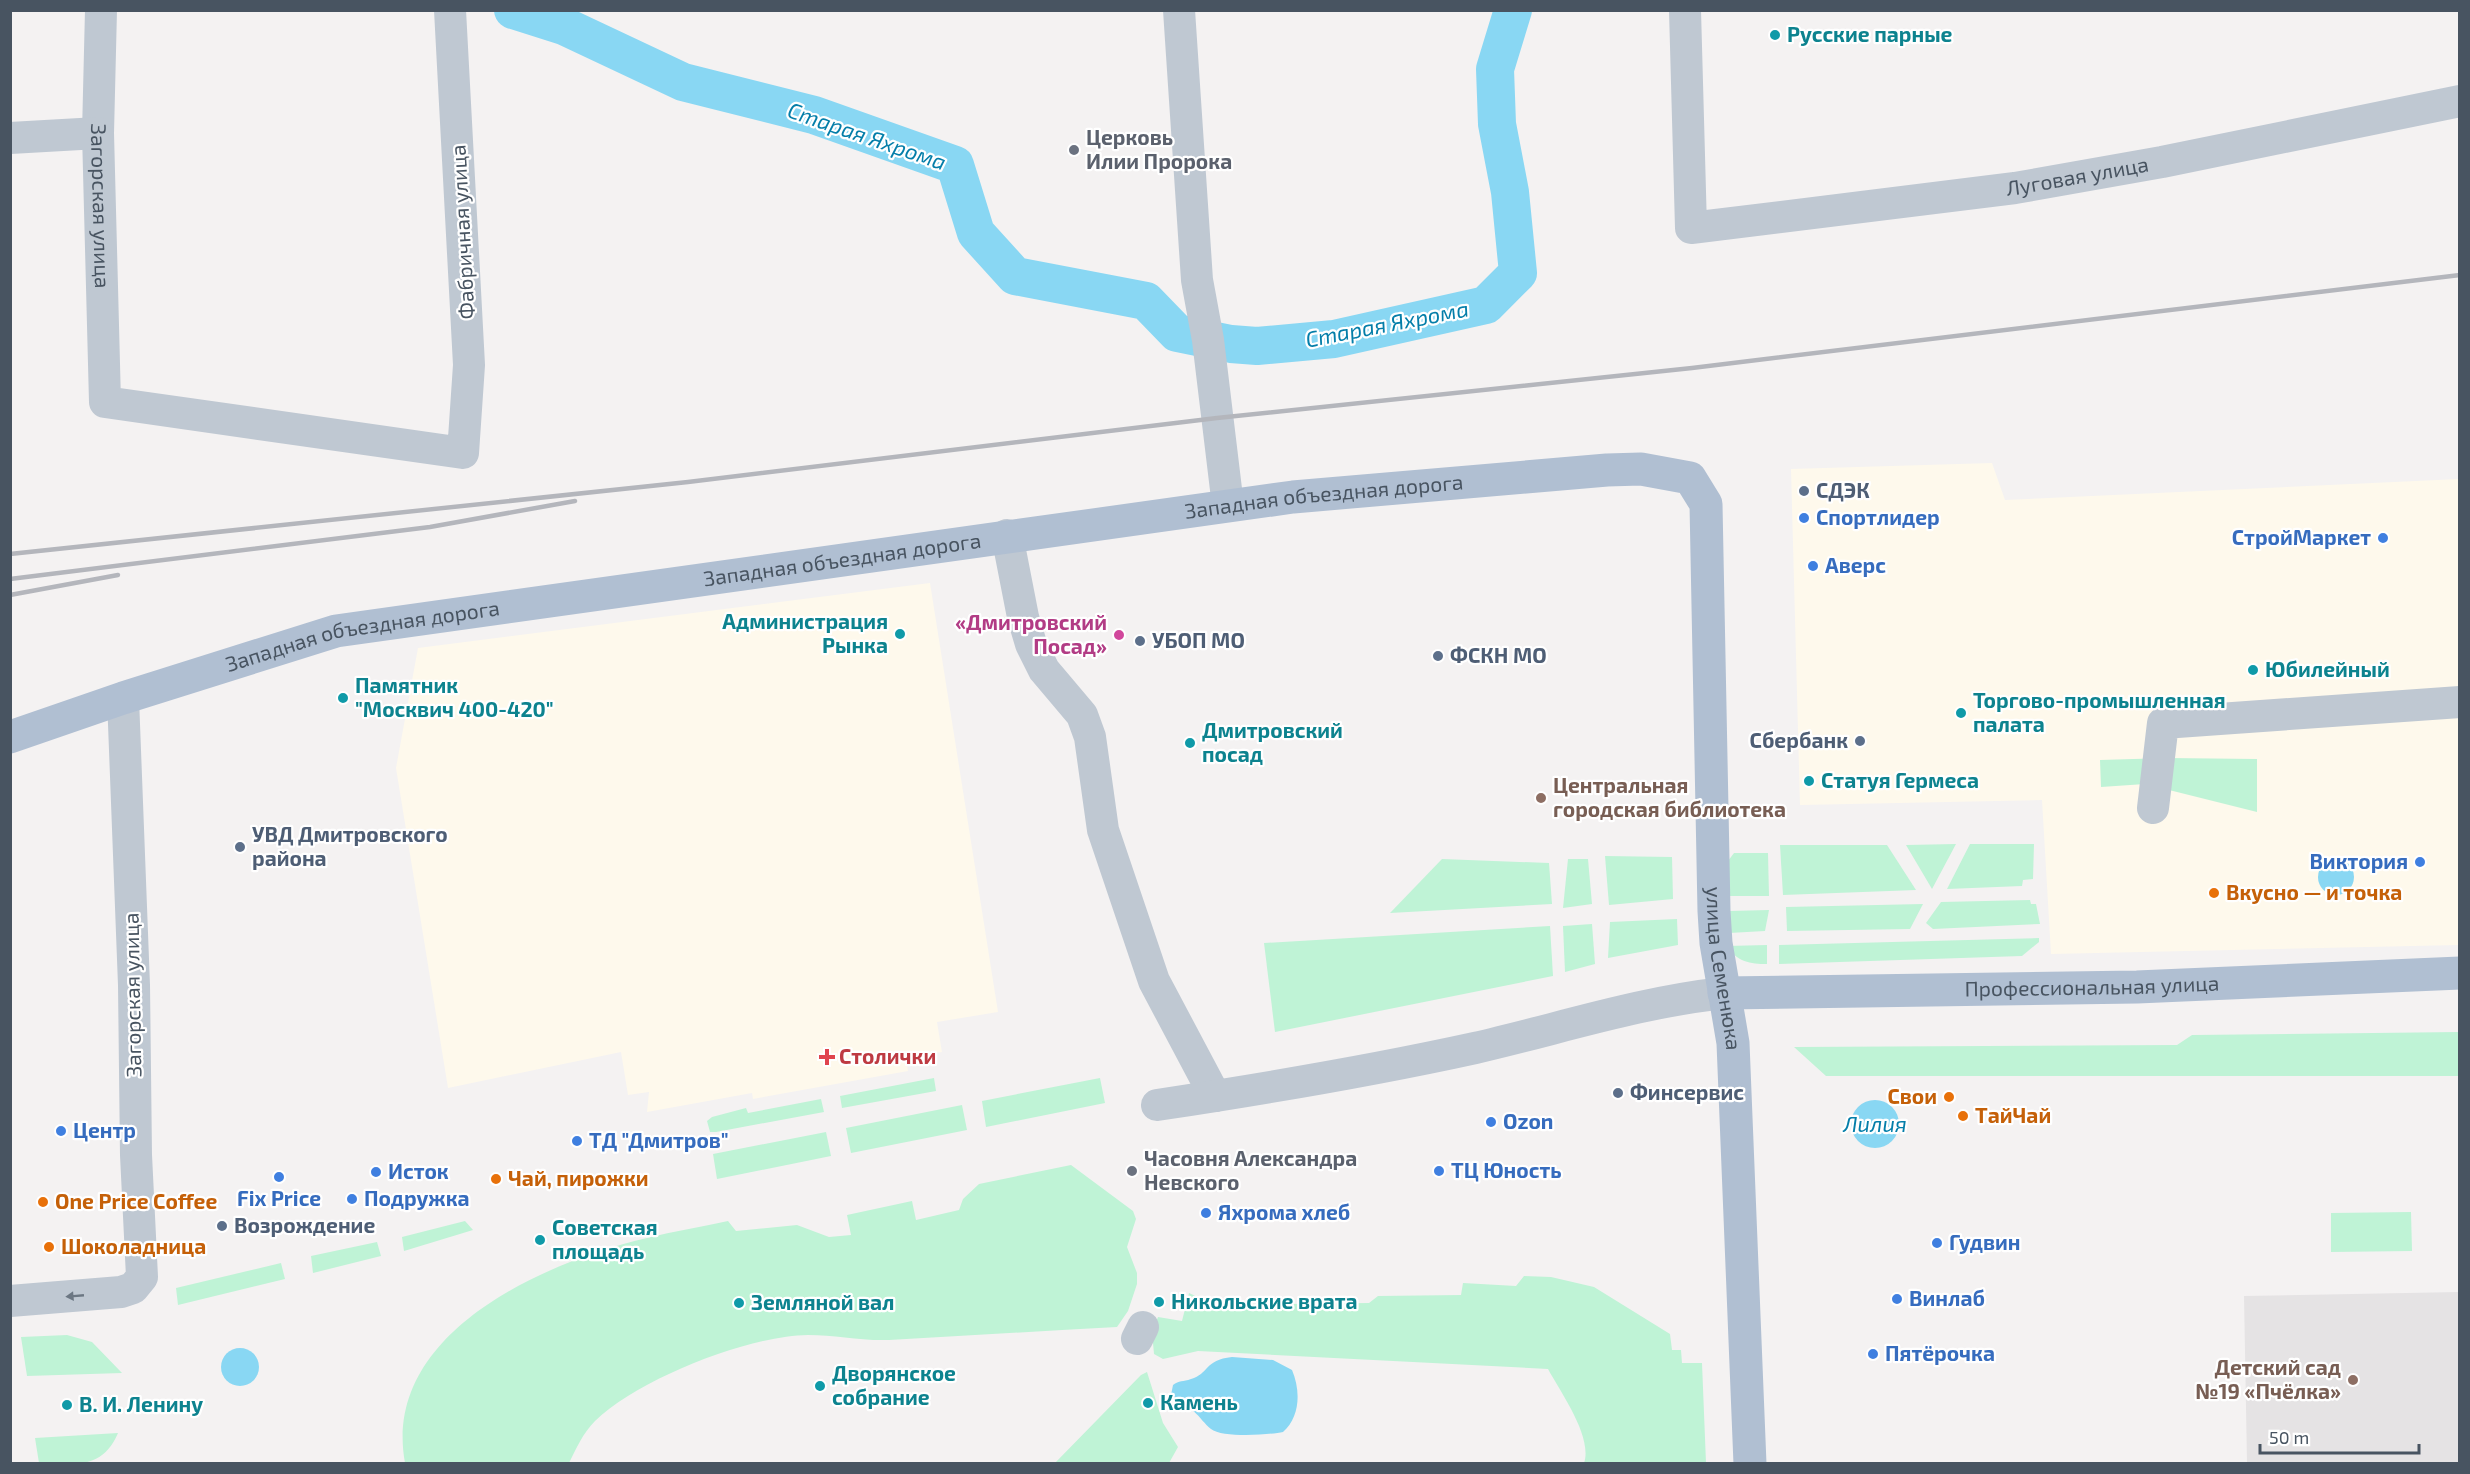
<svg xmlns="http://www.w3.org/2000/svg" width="2470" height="1474" font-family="'Exo 2',sans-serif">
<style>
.commercial{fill:#fef9ec}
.education{fill:#e5e3e4}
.green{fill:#bff3d6}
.water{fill:#89d7f3}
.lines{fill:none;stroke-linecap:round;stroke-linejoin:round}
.river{stroke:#89d7f3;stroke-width:38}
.minor{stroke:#bfc8d2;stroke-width:32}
.major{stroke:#b0bfd2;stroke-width:33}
.rail{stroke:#b4b6bc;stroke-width:4.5}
.oneway{fill:#6c7783}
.culture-dot{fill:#0f9aa8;stroke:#fff;stroke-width:2}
.worship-dot{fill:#6b7280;stroke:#fff;stroke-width:2}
.service-dot{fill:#5c6f8a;stroke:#fff;stroke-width:2}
.shop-dot{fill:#3f7fe0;stroke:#fff;stroke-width:2}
.hotel-dot{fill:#d1479c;stroke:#fff;stroke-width:2}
.education-dot{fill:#8d6e63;stroke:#fff;stroke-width:2}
.food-dot{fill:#e8710a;stroke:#fff;stroke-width:2}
.health-dot{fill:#e0444e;stroke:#fff;stroke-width:2}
.labels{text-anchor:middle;stroke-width:4.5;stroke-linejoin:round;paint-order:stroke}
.culture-label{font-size:21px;font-weight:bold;fill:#0d838f;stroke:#fff;text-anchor:start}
.worship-label{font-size:21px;font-weight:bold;fill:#5b616d;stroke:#fff;text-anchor:start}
.street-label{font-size:21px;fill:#485461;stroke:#fff}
.service-label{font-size:21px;font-weight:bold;fill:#4e5e75;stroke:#fff;text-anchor:start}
.shop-label{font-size:21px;font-weight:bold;fill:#366cbe;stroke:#fff;text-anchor:start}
.hotel-label{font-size:21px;font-weight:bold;fill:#b23c85;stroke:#fff;text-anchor:end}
.education-label{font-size:21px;font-weight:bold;fill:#785e54;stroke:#fff;text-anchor:start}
.food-label{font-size:21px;font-weight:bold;fill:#c56008;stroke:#fff;text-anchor:start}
.health-label{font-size:21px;font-weight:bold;fill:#be3a42;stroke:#fff;text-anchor:start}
.water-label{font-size:22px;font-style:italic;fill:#047ea9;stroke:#fff}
</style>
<rect width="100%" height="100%" fill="#f4f2f2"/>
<g class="commercial">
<polygon points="1992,463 2005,500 2459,479 2459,945 2051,954 2042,800 1800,805 1791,469"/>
<polygon points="930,583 998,1012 937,1022 942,1052 906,1058 908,1071 753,1099 752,1093 647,1112 649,1092 628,1095 621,1052 448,1088 396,768 418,648"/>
</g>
<polygon class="education" points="2459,1292 2459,1463 2247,1463 2244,1296"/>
<g class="green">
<polygon points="2167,758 2257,759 2257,812 2145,784 2101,787 2100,760"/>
<polygon points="1956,844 1932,889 1906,845"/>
<polygon points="1970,844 2034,844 2033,879 2023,880 2022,886 1947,889"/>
<polygon points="1780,845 1887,845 1916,890 1783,895"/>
<polygon points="1734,853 1768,853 1769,896 1723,896 1722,869"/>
<polygon points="1605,856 1672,857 1673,899 1609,905"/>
<polygon points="1442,859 1549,863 1552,904 1390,913"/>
<polygon points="1568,859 1588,859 1592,904 1563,908"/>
<polygon points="2030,900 2031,904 2036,904 2040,924 1933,929 1926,923 1941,902"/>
<polygon points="1923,904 1910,929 1787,931 1786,907"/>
<polygon points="1769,910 1765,931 1729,933 1729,911"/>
<polygon points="1677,919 1678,945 1608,958 1610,922"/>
<polygon points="1592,924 1595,964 1565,972 1563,926"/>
<polygon points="1550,926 1553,976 1275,1032 1264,943"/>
<polygon points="2039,938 2039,942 2022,956 1779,964 1779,945"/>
<path d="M1767,945V964C1750,964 1737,962 1727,946Z"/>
<polygon points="2459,1032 2459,1076 1826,1076 1794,1047 2177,1045 2192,1035"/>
<polygon points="934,1078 936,1091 842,1108 840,1096"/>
<polygon points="1100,1078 1105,1103 986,1127 982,1101"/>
<polygon points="821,1099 824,1112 716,1132 710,1132 707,1121 712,1117 746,1108 748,1113"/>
<polygon points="962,1105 967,1130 851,1153 846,1128"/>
<polygon points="826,1132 831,1156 717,1179 713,1154"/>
<path d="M1071,1165L1133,1211L1136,1219L1127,1247L1137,1273V1284L1128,1311L1117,1327C1041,1331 965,1336 889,1340C861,1341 835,1335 808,1335C747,1336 639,1379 595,1421C583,1433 576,1449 569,1463H405C381,1333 545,1262 647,1238C674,1231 701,1227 728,1221L736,1231L797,1225L829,1237L851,1235L847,1215L912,1201L916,1220L959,1210L963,1199L979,1184Z"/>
<polygon points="2411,1212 2412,1251 2331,1252 2331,1213"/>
<polygon points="465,1221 473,1230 404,1251 402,1237"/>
<polygon points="377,1242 381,1256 313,1273 311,1256"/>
<polygon points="281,1263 285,1279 178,1305 176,1288"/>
<path d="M1524,1276L1551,1277L1594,1287L1670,1334L1672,1350H1681L1682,1363H1702L1706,1463H1584C1593,1437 1561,1393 1548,1369L1198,1351L1163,1359L1154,1354L1152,1332L1158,1317L1182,1321L1189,1293L1215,1305L1369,1303L1378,1296L1461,1295L1463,1283L1516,1286Z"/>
<polygon points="67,1335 92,1342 122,1373 27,1376 21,1337"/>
<polygon points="1147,1372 1163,1423 1178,1447 1169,1463 1055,1463 1141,1375"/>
<path d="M118,1433C102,1471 72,1464 39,1463L35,1438Z"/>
</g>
<g class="water">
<circle cx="2336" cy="877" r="18"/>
<circle cx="1875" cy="1124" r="24"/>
<circle cx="240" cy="1367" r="19"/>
<path d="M1232,1357L1273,1360L1292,1370C1301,1391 1300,1417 1283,1432C1269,1435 1222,1438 1211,1429C1198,1418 1196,1407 1177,1405L1171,1395L1173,1385C1179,1380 1183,1382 1191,1379C1209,1374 1204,1360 1232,1357Z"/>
</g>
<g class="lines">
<polyline class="river" points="513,10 564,26 683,82 814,115 955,165 976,233 1015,276 1146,301 1177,333 1231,344 1257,346 1334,339 1486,305 1518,273 1510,192 1497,124 1495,69 1513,10"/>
<g class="minor">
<path id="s1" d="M101,10L98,133L105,402L463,453L469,365L450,10"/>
<polyline points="1179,10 1197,280 1208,340 1228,506"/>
<path id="s2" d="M1685,10L1691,228L2015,188L2162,162L2460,101"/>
<polyline points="10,138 98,133"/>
<polyline points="1007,535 1023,617 1031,644 1044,670 1082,715 1090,737 1103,830 1154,981 1215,1096"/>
<polyline points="2153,808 2163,723 2460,702"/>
<path d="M1157,1105C1263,1089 1370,1071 1475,1048C1558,1029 1640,1002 1724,993"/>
<polyline points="10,1301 121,1292 133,1288 142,1277 136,1155 134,985 123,698"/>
<polyline points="1137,1339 1143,1327"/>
</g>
<g class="major">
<path id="s3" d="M10,737L123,698L336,631L1293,497L1607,470L1641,469L1690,478L1706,504L1714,911L1716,943L1733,1043L1750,1464"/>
<path id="s4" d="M1724,993L2137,987L2460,973"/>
</g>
<g class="rail">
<polyline points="10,554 688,482 1217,418 1692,368 2460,275"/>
<polyline points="10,579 430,527 575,501"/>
<polyline points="10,595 118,575"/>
</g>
</g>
<defs><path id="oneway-solid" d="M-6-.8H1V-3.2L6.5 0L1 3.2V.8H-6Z" transform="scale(1.5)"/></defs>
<use class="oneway" href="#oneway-solid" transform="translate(75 1296) rotate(175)"/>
<g class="culture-dot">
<circle cx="1775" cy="35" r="6"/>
<circle cx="900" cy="634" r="6"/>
<circle cx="2253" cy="670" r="6"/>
<circle cx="343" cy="698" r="6"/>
<circle cx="1961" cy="713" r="6"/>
<circle cx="1190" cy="743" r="6"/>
<circle cx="1809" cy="781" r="6"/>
<circle cx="540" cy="1240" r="6"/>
<circle cx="1159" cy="1302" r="6"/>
<circle cx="739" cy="1303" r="6"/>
<circle cx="820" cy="1386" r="6"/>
<circle cx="1148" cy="1403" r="6"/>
<circle cx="67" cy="1405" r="6"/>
</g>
<g class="worship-dot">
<circle cx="1074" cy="150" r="6"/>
<circle cx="1132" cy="1171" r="6"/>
</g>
<g class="service-dot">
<circle cx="1804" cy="491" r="6"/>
<circle cx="1140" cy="641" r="6"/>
<circle cx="1438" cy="656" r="6"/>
<circle cx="1860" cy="741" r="6"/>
<circle cx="240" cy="847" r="6"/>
<circle cx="1618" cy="1093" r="6"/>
<circle cx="222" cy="1226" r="6"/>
</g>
<g class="shop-dot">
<circle cx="1804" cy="518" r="6"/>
<circle cx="2383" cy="538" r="6"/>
<circle cx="1813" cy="566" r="6"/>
<circle cx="2420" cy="862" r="6"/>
<circle cx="1491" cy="1122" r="6"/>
<circle cx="61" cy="1131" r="6"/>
<circle cx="577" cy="1141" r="6"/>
<circle cx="1439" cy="1171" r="6"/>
<circle cx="376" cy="1172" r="6"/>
<circle cx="279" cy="1177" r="6"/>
<circle cx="352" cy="1199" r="6"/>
<circle cx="1206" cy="1213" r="6"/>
<circle cx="1937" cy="1243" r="6"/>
<circle cx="1897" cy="1299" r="6"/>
<circle cx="1873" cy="1354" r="6"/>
</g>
<circle class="hotel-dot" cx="1119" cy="635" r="6"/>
<g class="education-dot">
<circle cx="1541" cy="798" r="6"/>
<circle cx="2353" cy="1380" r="6"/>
</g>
<g class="food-dot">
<circle cx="2214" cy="893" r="6"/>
<circle cx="1949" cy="1097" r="6"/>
<circle cx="1963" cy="1116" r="6"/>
<circle cx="496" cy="1179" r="6"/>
<circle cx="43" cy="1202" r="6"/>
<circle cx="49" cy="1247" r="6"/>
</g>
<path class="health-dot" d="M824 1048h6v6h6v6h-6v6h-6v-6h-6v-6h6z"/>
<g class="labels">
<g class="culture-label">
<text x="1787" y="42">Русские парные</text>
<text x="888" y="629" text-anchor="end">Администрация<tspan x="888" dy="24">Рынка</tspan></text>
<text x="2265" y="677">Юбилейный</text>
<text x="355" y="693">Памятник<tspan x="355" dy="24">"Москвич 400-420"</tspan></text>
<text x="1973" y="708">Торгово-промышленная<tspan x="1973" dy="24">палата</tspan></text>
<text x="1202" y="738">Дмитровский<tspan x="1202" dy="24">посад</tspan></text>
<text x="1821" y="788">Статуя Гермеса</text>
<text x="552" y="1235">Советская<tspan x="552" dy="24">площадь</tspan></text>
<text x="1171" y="1309">Никольские врата</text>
<text x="751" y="1310">Земляной вал</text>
<text x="832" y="1381">Дворянское<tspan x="832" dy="24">собрание</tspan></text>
<text x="1160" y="1410">Камень</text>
<text x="79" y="1412">В. И. Ленину</text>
</g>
<g class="worship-label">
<text x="1086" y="145">Церковь<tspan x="1086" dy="24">Илии Пророка</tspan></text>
<text x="1144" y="1166">Часовня Александра<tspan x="1144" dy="24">Невского</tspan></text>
</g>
<g class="street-label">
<text dy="7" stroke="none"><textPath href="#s2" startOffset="608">Луговая улица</textPath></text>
<text dy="7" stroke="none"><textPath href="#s1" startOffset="196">Загорская улица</textPath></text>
<text transform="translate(463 232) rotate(-93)" y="7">Фабричная улица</text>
<text dy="7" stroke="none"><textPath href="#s3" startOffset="1340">Западная объездная дорога</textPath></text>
<text dy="7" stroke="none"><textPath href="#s3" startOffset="854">Западная объездная дорога</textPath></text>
<text dy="7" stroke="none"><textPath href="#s3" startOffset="368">Западная объездная дорога</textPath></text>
<text dy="7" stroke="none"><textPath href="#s3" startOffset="2204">улица Семенюка</textPath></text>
<text dy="7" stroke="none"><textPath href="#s4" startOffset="368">Профессиональная улица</textPath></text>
<text transform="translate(133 995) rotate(-91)" y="7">Загорская улица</text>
</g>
<g class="service-label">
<text x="1816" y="498">СДЭК</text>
<text x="1152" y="648">УБОП МО</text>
<text x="1450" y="663">ФСКН МО</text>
<text x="1848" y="748" text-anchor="end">Сбербанк</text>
<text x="252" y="842">УВД Дмитровского<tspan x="252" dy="24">района</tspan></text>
<text x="1630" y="1100">Финсервис</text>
<text x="234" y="1233">Возрождение</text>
</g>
<g class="shop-label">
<text x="1816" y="525">Спортлидер</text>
<text x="2371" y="545" text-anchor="end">СтройМаркет</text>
<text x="1825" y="573">Аверс</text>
<text x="2408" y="869" text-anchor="end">Виктория</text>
<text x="1503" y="1129">Ozon</text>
<text x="73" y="1138">Центр</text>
<text x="589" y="1148">ТД "Дмитров"</text>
<text x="1451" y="1178">ТЦ Юность</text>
<text x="388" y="1179">Исток</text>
<text x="279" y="1206" text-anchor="middle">Fix Price</text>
<text x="364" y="1206">Подружка</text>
<text x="1218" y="1220">Яхрома хлеб</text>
<text x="1949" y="1250">Гудвин</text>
<text x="1909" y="1306">Винлаб</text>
<text x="1885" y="1361">Пятёрочка</text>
</g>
<g class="hotel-label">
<text x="1107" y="630">«Дмитровский<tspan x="1107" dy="24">Посад»</tspan></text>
</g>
<g class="education-label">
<text x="1553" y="793">Центральная<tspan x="1553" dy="24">городская библиотека</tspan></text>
<text x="2341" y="1375" text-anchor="end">Детский сад<tspan x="2341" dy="24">№19 «Пчёлка»</tspan></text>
</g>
<g class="food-label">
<text x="2226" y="900">Вкусно — и точка</text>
<text x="1937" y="1104" text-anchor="end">Свои</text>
<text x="1975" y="1123">ТайЧай</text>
<text x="508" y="1186">Чай, пирожки</text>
<text x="55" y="1209">One Price Coffee</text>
<text x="61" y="1254">Шоколадница</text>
</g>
<g class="health-label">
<text x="839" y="1064">Столички</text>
</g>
<g class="water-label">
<text transform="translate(867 136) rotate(19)" y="8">Старая Яхрома</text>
<text transform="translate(1387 324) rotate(-11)" y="8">Старая Яхрома</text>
<text x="1875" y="1132">Лилия</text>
</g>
</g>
<rect width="2470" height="1474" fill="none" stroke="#485461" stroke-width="24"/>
<path d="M2260 1444v9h159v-9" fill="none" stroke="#485461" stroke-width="3"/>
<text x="2269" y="1444" font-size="18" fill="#485461" stroke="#ffffff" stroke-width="4.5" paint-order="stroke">50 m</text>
</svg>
